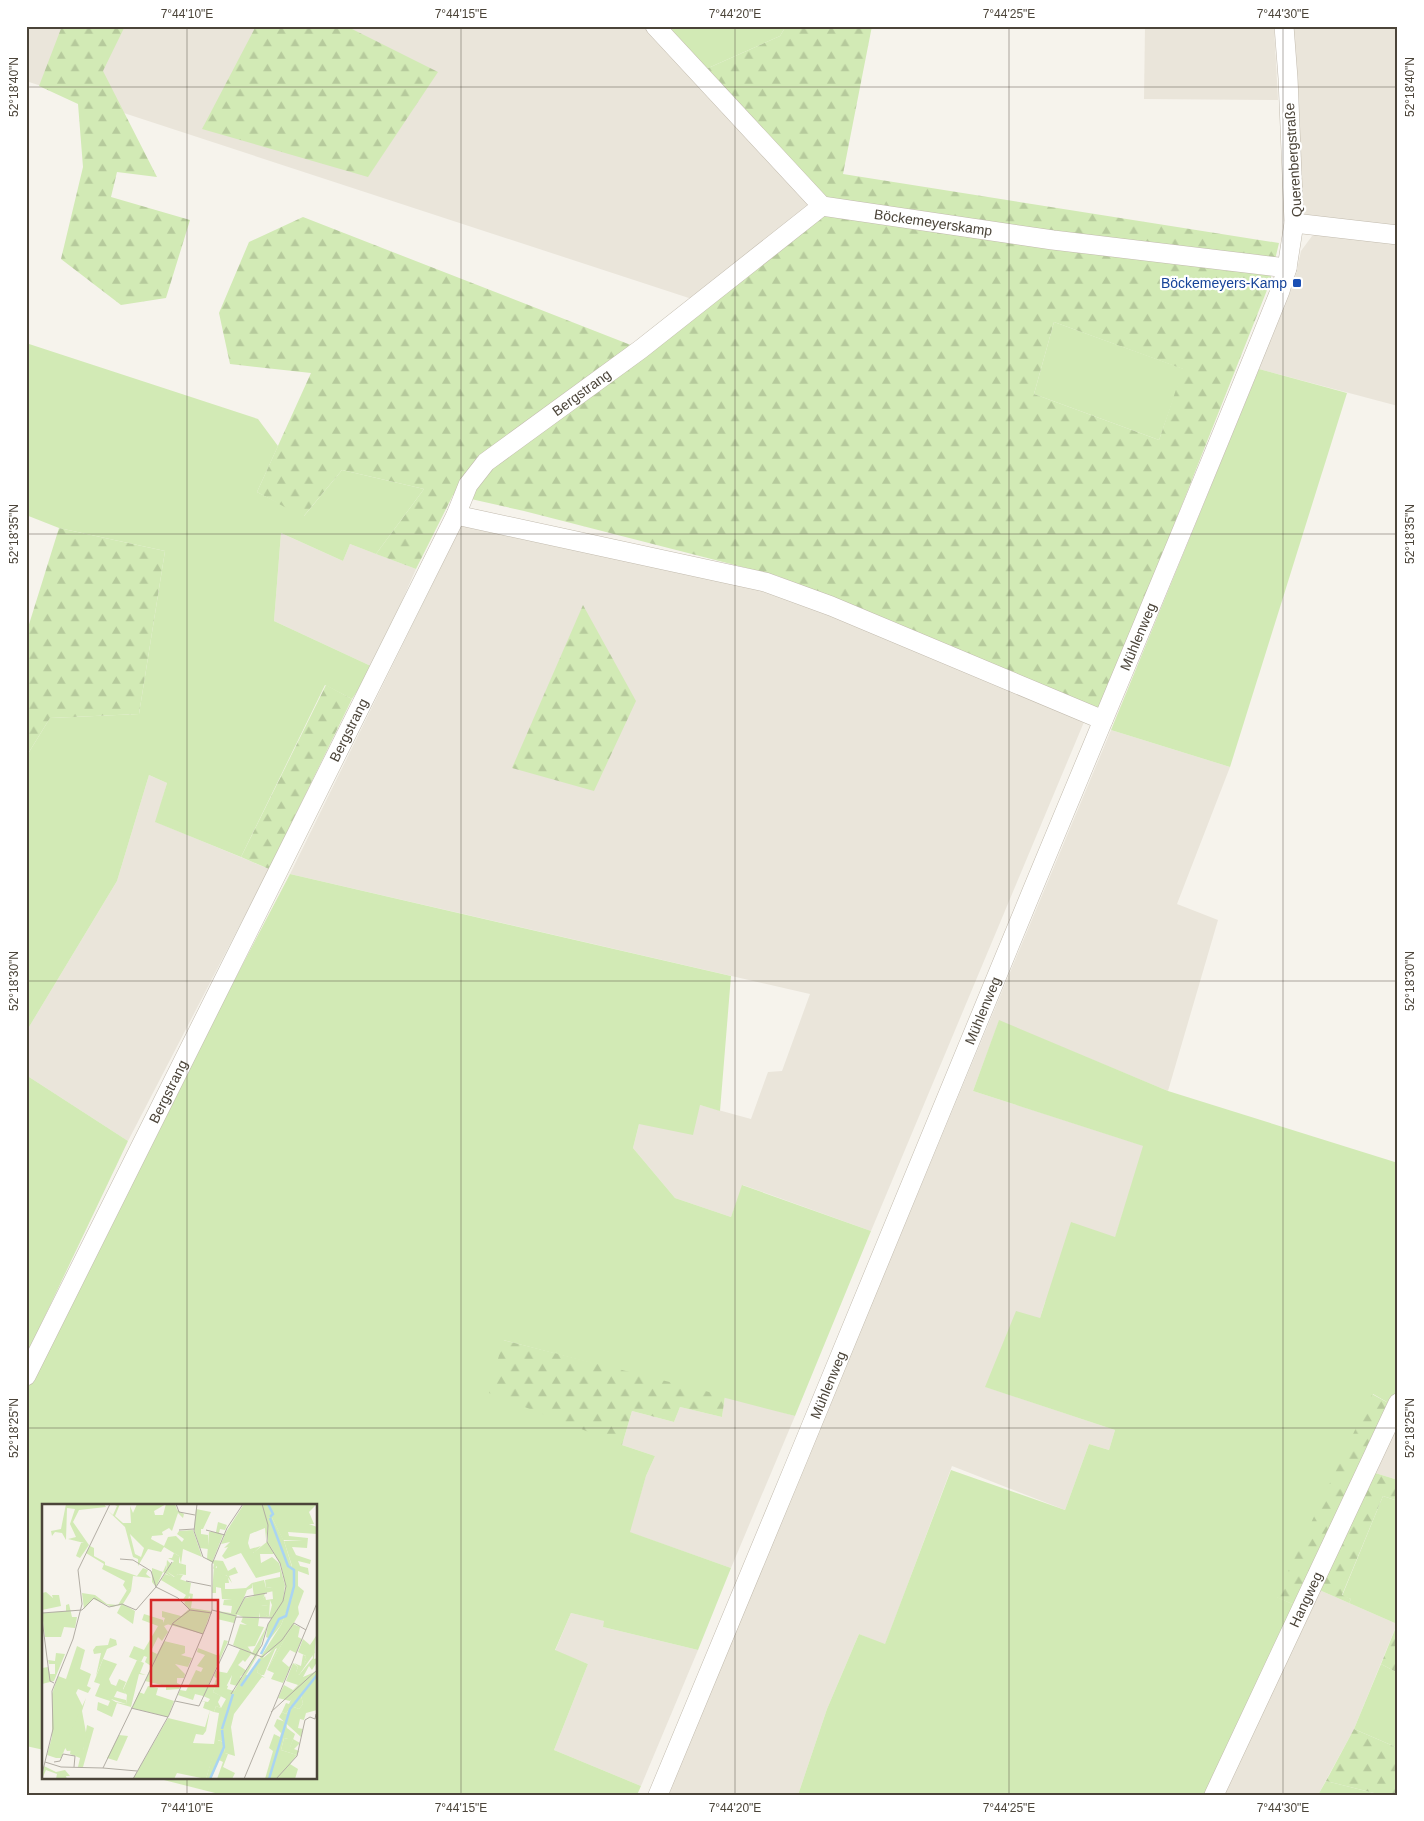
<svg xmlns="http://www.w3.org/2000/svg" width="1424" height="1821" font-family="Helvetica,sans-serif">
<style>
.residential{fill:#eae5da}
.green{fill:#d2eab5}
.forest{fill:url(#forest-firs);fill-rule:evenodd}
.lines{fill:none;stroke-linecap:round;stroke-linejoin:round}
.minor-casing{stroke:#c2bbae;stroke-width:20}
.minor{stroke:#fff;stroke-width:19}
.ticks{fill:none;stroke:#4b4439;stroke-width:1;stroke-opacity:0.45}
.transit-dot{fill:#1a4fb4;stroke:#fff;stroke-width:2}
.labels{text-anchor:middle;stroke-width:4.5;stroke-linejoin:round;paint-order:stroke}
.street-label{font-size:14px;fill:#4b4439;stroke:#fff}
.transit-label{font-size:14px;fill:#164399;stroke:#fff;text-anchor:end}
.inset-river{fill:none;stroke:#a9d4f2;stroke-width:2.5}
.inset-road{fill:none;stroke:#b2ada4;stroke-width:1}
.view{fill:#d62828;fill-opacity:0.15;stroke:#d62828;stroke-width:2.5}
.inset-edge{fill:none;stroke:#4b4439;stroke-width:2.5}
.neatline{fill:none;stroke:#4b4439;stroke-width:2}
.ticks-label{font-size:12px;text-anchor:middle;fill:#4b4439}
</style>
<defs>
<pattern id="forest-firs" width="22" height="20" patternUnits="userSpaceOnUse" patternTransform="scale(1.25)"><rect width="22" height="20" fill="#d2eab5"/><path d="M5 1l3.5 6h-7zM16 11l3.5 6h-7z" fill="#b6ca9c"/></pattern>
</defs>
<rect width="100%" height="100%" fill="#f6f3ec"/>
<g class="residential">
<polygon points="26,26 647,26 812,205 692,299 26,81"/>
<polygon points="1145,26 1274,26 1278,100 1144,99"/>
<polygon points="1292,26 1398,26 1397,228 1304,219"/>
<polygon points="1324,232 1398,242 1398,406 1259,369 1294,283 1301,251 1312,236"/>
<polygon points="461,526 791,597 1084,722 871,1231 743,1185 731,1217 675,1198 633,1148 639,1124 700,1105 751,1119 768,1072 782,1071 810,994 290,874"/>
<polygon points="281,533 343,561 350,544 416,569 373,667 274,621"/>
<polygon points="1111,730 1230,767 1177,904 1218,920 1168,1091 999,1021 973,1091 1144,1146 1115,1238 1045,1302 1040,1318 986,1387 1115,1430 1109,1450 1089,1444 1065,1510 952,1466 885,1645 859,1634 827,1709 798,1795 667,1795"/>
<polygon points="149,775 167,783 156,822 269,869 128,1141 26,1075 26,1032 117,881"/>
<polygon points="725,1396 795,1416 731,1568 629,1532 646,1476 655,1456 622,1445 632,1411 674,1422 680,1407 722,1417"/>
<polygon points="1398,1416 1398,1480 1372,1472"/>
<polygon points="1317,1589 1397,1624 1354,1729 1318,1795 1221,1795"/>
<polygon points="571,1613 605,1621 603,1627 698,1650 641,1786 554,1750 588,1664 555,1651"/>
</g>
<g class="green">
<polygon points="666,26 786,26 780,36 706,69"/>
<polygon points="1054,322 1184,369 1159,440 1034,394"/>
<polygon points="26,343 258,419 278,446 257,492 304,516 342,470 424,489 376,554 350,544 343,561 281,533 274,621 373,667 352,699 325,685 241,857 155,822 167,783 149,775 117,881 26,1032 26,757 50,718 139,714 165,551 59,528 26,515"/>
<polygon points="1259,369 1347,393 1230,767 1111,730"/>
<polygon points="290,874 731,976 720,1111 700,1105 693,1135 639,1124 633,1148 675,1198 731,1217 742,1185 871,1231 795,1416 503,1340 622,1445 655,1456 646,1476 630,1532 731,1568 698,1650 603,1627 604,1621 571,1613 555,1650 588,1664 554,1750 641,1786 637,1795 223,1795 152,1777 316,1777 316,1505 44,1505 44,1750 26,1746 26,1389 148,1145"/>
<polygon points="999,1020 1168,1091 1398,1163 1398,1392 1392,1405 1373,1394 1277,1597 1297,1606 1208,1795 798,1795 827,1709 859,1634 885,1644 951,1470 1065,1510 1089,1444 1109,1450 1115,1430 985,1387 1016,1311 1040,1318 1071,1222 1115,1237 1143,1146 973,1091"/>
<polygon points="26,1075 128,1141 26,1356"/>
<polygon points="1383,1496 1398,1501 1397,1624 1349,1603 1351,1599 1342,1596"/>
<polygon points="1381,1664 1398,1673 1398,1748 1354,1729"/>
<polygon points="1326,1781 1382,1795 1318,1795"/>
</g>
<g class="forest">
<polygon points="62,26 125,26 103,71 157,177 117,172 111,197 190,220 166,298 121,305 61,259 83,167 78,104 39,86"/>
<polygon points="256,26 346,26 438,72 368,177 202,129"/>
<path d="M786,26H872L843,174L1279,243L1269,285L1100,712L778,576L524,511L453,495L416,569L376,554L424,489L342,470L303,517L257,492L311,373L230,364L219,313L249,242L303,217L641,349L817,201L706,69L780,36ZM1054,322L1183,369L1159,440L1034,394Z"/>
<polygon points="59,528 165,551 139,714 50,718 26,757 26,634"/>
<polygon points="583,605 636,701 594,791 512,768"/>
<polygon points="326,685 352,699 269,869 241,857"/>
<polygon points="503,1340 725,1396 722,1417 680,1407 674,1422 632,1411 622,1445 489,1393"/>
<polygon points="1372,1394 1392,1405 1372,1472 1398,1480 1398,1501 1383,1496 1342,1595 1351,1599 1349,1603 1317,1589 1297,1606 1276,1597"/>
<polygon points="1398,1622 1398,1673 1381,1664"/>
<polygon points="1354,1729 1398,1748 1398,1795 1382,1795 1326,1781"/>
</g>
<g class="lines">
<g class="minor-casing">
<g id="minor">
<path id="s1" d="M655,26L822,206L1053,240L1287,268"/>
<polyline points="1294,223 1398,235"/>
<polyline points="456,515 765,582 831,606 1103,720"/>
<path id="s2" d="M26,1376L456,515L468,485L486,462L641,349L822,206"/>
<path id="s3" d="M658,1795C782,1498 904,1201 1027,903C1111,700 1198,496 1280,291L1287,268L1294,223L1288,78L1284,26"/>
<path id="s4" d="M1214,1795L1398,1403"/>
</g>
</g>
<use href="#minor" class="minor"/>
</g>
<path class="ticks" d="M187,26V1505M461,26V1795M735,26V1795M1009,26V1795M1283,26V1795M26,87H1398M26,534H1398M26,981H1398M26,1428H1398M187,1777V1795"/>
<rect class="transit-dot" x="1292" y="278" width="10" height="10" rx="2.5"/>
<g class="labels">
<g class="street-label">
<text transform="translate(1293 160) rotate(-94)" y="5">Querenbergstraße</text>
<text dy="5" stroke="none"><textPath href="#s1" startOffset="358">Böckemeyerskamp</textPath></text>
<text dy="5" stroke="none"><textPath href="#s2" startOffset="1142">Bergstrang</textPath></text>
<text dy="5" stroke="none"><textPath href="#s3" startOffset="1254">Mühlenweg</textPath></text>
<text dy="5" stroke="none"><textPath href="#s2" startOffset="722">Bergstrang</textPath></text>
<text dy="5" stroke="none"><textPath href="#s3" startOffset="849">Mühlenweg</textPath></text>
<text dy="5" stroke="none"><textPath href="#s2" startOffset="318">Bergstrang</textPath></text>
<text dy="5" stroke="none"><textPath href="#s3" startOffset="444">Mühlenweg</textPath></text>
<text dy="5" stroke="none"><textPath href="#s4" startOffset="216">Hangweg</textPath></text>
</g>
<g class="transit-label">
<text x="1287" y="288">Böckemeyers-Kamp</text>
</g>
</g>
<g transform="translate(42 1504)">
<rect width="275" height="275" fill="#f6f3ec"/>
<path d="M226,14H230L242,37L250,63L251,82L250,94L239,121L228,135L224,133L226,120L241,97L244,83L239,61L226,38ZM152,25H159V30L166,31V45L158,44ZM48,42L52,44V52L63,58V61L95,72L101,64L106,66L104,70L109,74L91,72L89,87L87,84L85,87L81,81L83,77L60,65L62,60L44,49ZM132,49L137,52V59L144,61V71L136,70L133,73L124,67L125,56L129,60L132,57L126,54H130ZM172,62L186,73L187,79H183V85H190V96L180,95L179,84L174,83V89H170ZM123,70L149,79L146,98L140,97L144,91L119,76ZM222,76L224,84L230,83L232,87L223,89L219,102L226,101L228,96L227,113L218,108L216,122L222,123L213,142L202,143L209,150L203,158L201,156L196,161L205,167L198,173L200,175L195,182L188,180L190,171L184,183L173,178L174,175L177,177L172,172L174,167L185,169L192,157L198,145L191,141L198,120L205,121L199,118L201,113L194,110L203,94L212,92L210,79ZM4,88L11,94L10,91H17L19,102L0,106V89ZM27,100L30,113H35L33,124L22,123L19,133H3L0,109L24,107V101ZM102,110L121,116V119H129L122,122L126,128L120,137L116,133L109,147L115,150L122,137L143,142V149L139,151L150,154L146,163L133,160L143,170L142,174H135V179L139,181L137,185L124,186V182L103,177L109,162L103,158L105,153L102,152L99,158L87,153L92,142L102,146L116,122L100,116ZM251,120L258,123L256,133L260,135L254,149L248,146L240,157L247,163L250,159L241,179L229,175L232,169L225,166ZM274,132L272,155L275,154V158L270,166L267,162L261,173L275,167V172H268L248,197L236,194L242,181L251,186L256,181L244,177L251,159L256,163L254,168L257,171L271,154L270,148L261,161L264,152L256,148L261,135L268,141ZM182,136L186,137L166,182L174,181L171,188L179,192L176,198L179,204L174,202L172,208L161,204L163,198L159,197L166,198L168,195L161,192L153,190L151,196L136,191L138,186L144,187L154,166L159,168L161,164L155,162L163,151L155,148L156,144L177,152ZM35,142L43,146L38,165L49,170L45,182L49,184L46,189L36,185L34,189L41,203L19,254H14L5,251L10,233V190L16,172L24,175ZM234,143L222,171H219L215,168L219,156ZM14,149L23,150L12,177L0,180V164L6,163L8,170H13V160H7L6,156L13,157ZM61,155L75,160L67,175L69,180L74,182L77,175L84,178L81,185L84,190L75,187L72,193L84,196V200L69,195L75,199L70,213L55,206L56,198L66,202L68,197L53,192L58,180L52,178ZM275,172V206L264,209L262,216L258,215L256,224L261,225L259,233L237,213L240,208L244,210L249,202L257,205L261,200L259,191ZM106,182L116,184L114,191L132,197L126,213L90,204L97,188L102,190ZM45,221L52,224L41,263H36L38,254L28,250L29,244L41,246ZM242,234L246,235L248,243L251,235L258,239L252,245L257,247L255,251L239,246ZM175,236L182,238L183,249L186,250L181,263L193,269L190,275H175L181,258L177,256L169,275H164Z" fill="#d2eab5"/>
<path d="M24,0H62L64,3L37,6L31,18L47,41L38,54L34,52L39,39H42L26,35L34,33L28,20L33,5L25,4L24,36L20,29L13,28L10,32L9,27L19,25ZM71,0H78L73,12L81,19H89L88,2L91,9L95,0H124L112,7L113,11H121L124,0H133L135,6L142,10L141,14L136,9L130,27L127,24L120,28L121,31L110,32L109,35L122,42L126,33L134,32L140,38L142,35L135,30L137,27L151,26L160,53L141,45L139,60L137,52L122,43L119,48L106,45L96,62V55L91,53L83,23L65,6L71,11L75,2ZM88,30L102,44L99,53L93,50ZM202,0H275L267,8L272,20H267L275,23V30L246,28L247,32L266,34L265,44L250,43L254,51L269,56L268,60L256,57L258,62L266,64L267,71L256,67V82L262,87L256,103L257,110L225,166L235,144L223,150L215,168L223,174L220,173L192,210L189,223L193,252L183,249L182,238L176,236L164,275L135,269L132,275H91L126,214L163,223L168,206L164,227L161,231L154,230L151,239L172,240L177,209L172,208L174,202L179,204L184,195L171,188L174,181H172L173,178L186,182L190,171L185,185L192,187L213,152L199,145L204,140L210,149L225,122L215,152L204,171H207L239,121L250,94V62L242,37L261,36H241L230,14L227,15L224,35L223,24L208,30L206,39L208,45L219,42L211,49L226,37L232,50H218L219,59L230,53L237,59L243,81L241,97L231,114L218,113V107L227,113L230,101L228,96L227,101L219,102L218,97L223,92L224,96L231,95L230,83L224,84L223,76L238,73V68L214,74L199,49L183,55L180,52L186,43L182,44L188,38L179,40L184,28ZM154,5L169,8L161,25H152ZM176,18L185,21L183,26L178,25L177,29L181,31L171,56L181,57L186,67L193,63L196,69L187,72L190,79L184,71L174,72L175,62L171,65L172,60L165,55L167,28H174ZM124,61V67L132,73L136,70L141,71L137,77L121,68L114,83L110,78V64L121,68ZM210,79V84L205,86L192,119L175,115V107L189,109L190,102L181,101L182,96H190V85L204,84ZM87,83L89,87L81,100L93,107L91,120L75,109L79,101L70,103L51,95L42,105L40,89L53,91L65,100L76,101ZM146,89L151,90L149,104L169,107L161,130L121,119L123,114L120,113V107L139,112L147,105L142,99L148,94ZM68,134L74,136L75,141L65,145L54,172L59,149L52,150L51,146L54,142L66,141ZM266,144L273,148L257,171L248,167L254,168L256,163L252,159L259,162L261,151L264,152L262,160L269,147H264ZM95,156L102,159L98,169L104,171L97,170L89,203L68,197L84,200L85,191L81,186ZM268,172H275L259,191L261,200L257,205L249,202L244,210L240,208L244,199L247,200L252,189ZM44,194L40,207L45,234L41,246L25,247L22,242ZM235,215L244,218L245,224L253,230L248,244L244,240L246,235L242,234L239,246L255,251L248,260L256,265L253,275H223L231,247L227,244L232,230L238,233L239,229L232,222ZM77,231L86,232L75,257L65,254ZM2,262L14,268L23,266L28,272H24L25,275H14L15,270L4,266L0,275Z" fill="#d2eab5" fill-rule="evenodd"/>
<path class="inset-river" d="M226,0L231,10L228,13M219,150L237,115L244,112L252,82V66L246,62L228,14M199,182L218,155M180,225L191,190M168,275L182,243L180,226M227,275L248,205L275,171"/>
<path class="inset-road" d="M134,0L137,8L153,11M155,0L152,27L161,53L171,58M137,26L152,25M164,26L183,31M78,55L91,56L109,67L114,83M144,77L169,82M114,83L136,94L148,106L170,109M170,106L194,112M0,109L40,106L52,94L67,103L80,100L94,106L114,83L130,58M194,110L203,93L225,89M194,113L230,114M0,115L8,177L12,179M130,120L161,130M186,140L220,153L240,136L252,119L264,126M189,190L220,141L226,120L241,97L244,82L238,59L225,38L226,21L220,0M133,197L157,202L186,140L194,113M89,204L126,213M229,208L275,166M3,258L19,263L61,264L131,119L148,106M12,258L18,257L21,250L33,252L32,263M61,264L95,267M0,270L11,225L10,187L31,135L40,100L36,66L68,0M91,275L127,211L166,118L170,106V60L185,24L201,0M202,275L275,99M234,275L255,252L263,216L268,213L273,215L274,210"/>
<path class="view" d="M109,96H176V182H109Z"/>
<rect width="275" height="275" class="inset-edge"/>
</g>
<rect width="1424" height="1821" fill="none" stroke="#ffffff" stroke-width="55"/>
<rect x="28" y="28" width="1368" height="1766" class="neatline"/>
<g class="ticks-label">
<text x="187" y="18">7°44'10"E</text>
<text x="461" y="18">7°44'15"E</text>
<text x="735" y="18">7°44'20"E</text>
<text x="1009" y="18">7°44'25"E</text>
<text x="1283" y="18">7°44'30"E</text>
<text transform="translate(14 87) rotate(-90)" y="4">52°18'40"N</text>
<text transform="translate(1410 87) rotate(-90)" y="4">52°18'40"N</text>
<text transform="translate(14 534) rotate(-90)" y="4">52°18'35"N</text>
<text transform="translate(1410 534) rotate(-90)" y="4">52°18'35"N</text>
<text transform="translate(14 981) rotate(-90)" y="4">52°18'30"N</text>
<text transform="translate(1410 981) rotate(-90)" y="4">52°18'30"N</text>
<text transform="translate(14 1428) rotate(-90)" y="4">52°18'25"N</text>
<text transform="translate(1410 1428) rotate(-90)" y="4">52°18'25"N</text>
<text x="187" y="1812">7°44'10"E</text>
<text x="461" y="1812">7°44'15"E</text>
<text x="735" y="1812">7°44'20"E</text>
<text x="1009" y="1812">7°44'25"E</text>
<text x="1283" y="1812">7°44'30"E</text>
</g>
</svg>
